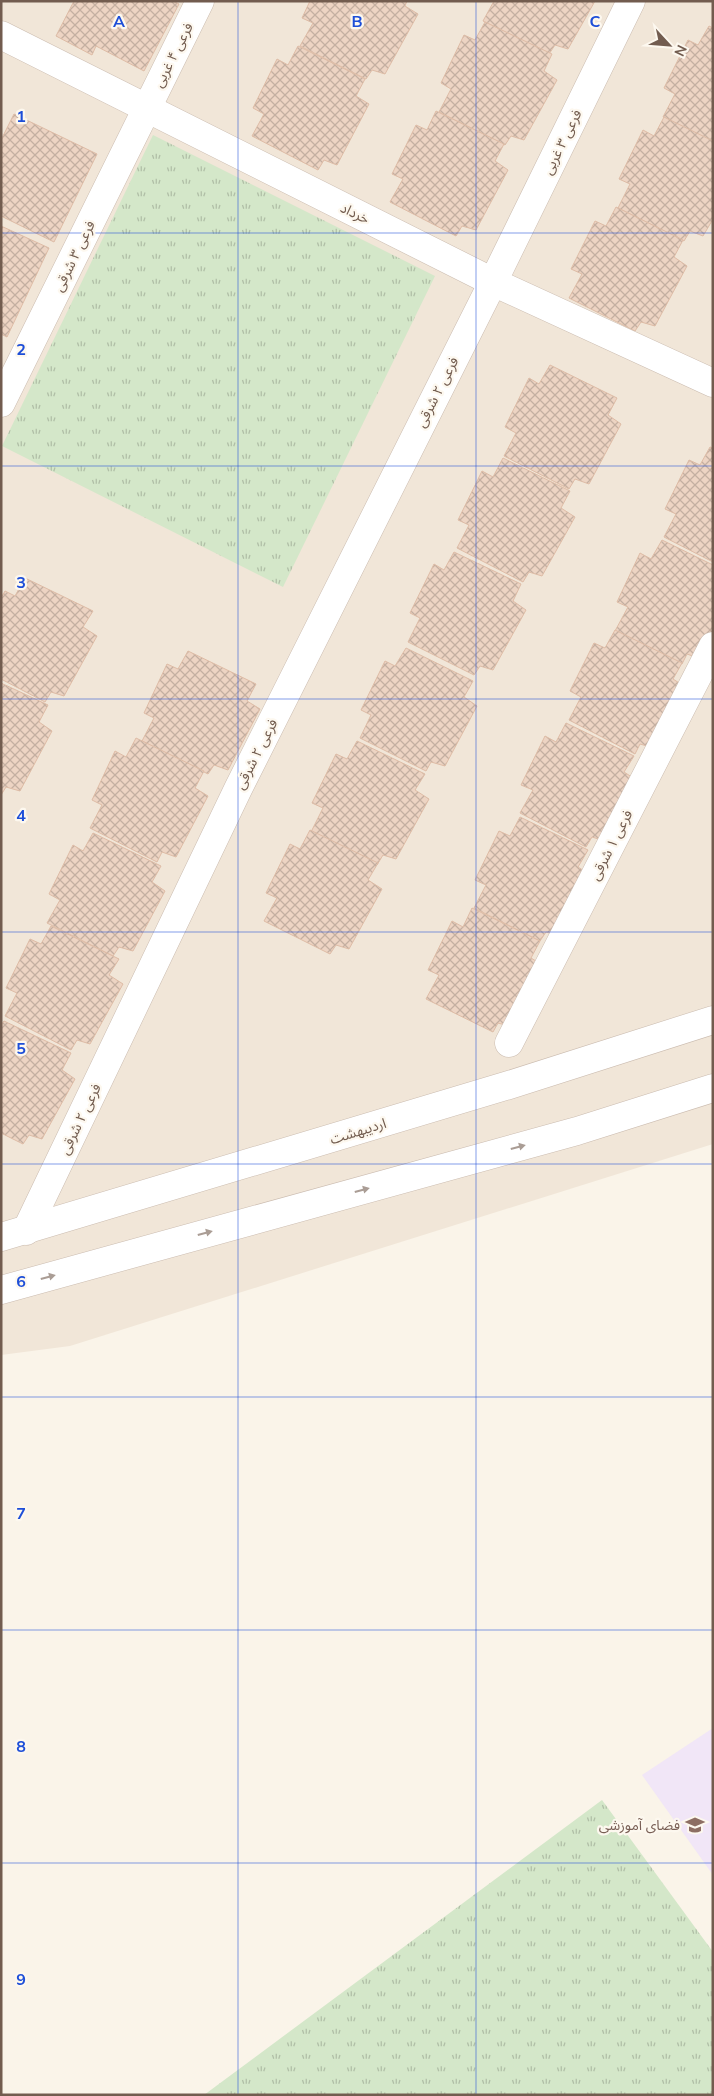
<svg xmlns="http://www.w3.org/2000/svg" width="714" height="2096" font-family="Mulish,'Noto Sans Arabic',sans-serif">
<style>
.residential{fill:#f1e6d8}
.education{fill:#f1e6f7}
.grass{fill:url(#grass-tufts)}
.building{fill:url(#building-cross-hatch);stroke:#debca6}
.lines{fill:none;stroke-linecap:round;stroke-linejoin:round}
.minor-casing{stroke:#cbbcb0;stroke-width:29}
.tertiary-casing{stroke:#cbbcb0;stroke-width:29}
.minor{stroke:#fff;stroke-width:28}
.tertiary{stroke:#fff;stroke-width:28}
.oneway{fill:#aa9d95}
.grid{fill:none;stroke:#1d4ed8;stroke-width:1;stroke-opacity:0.55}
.labels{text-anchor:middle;stroke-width:4.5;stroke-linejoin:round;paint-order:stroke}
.street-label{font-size:14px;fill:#725c4f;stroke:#fdf8ef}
.education-label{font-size:14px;fill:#785e54;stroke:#fdf8ef;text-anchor:end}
.grid-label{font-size:16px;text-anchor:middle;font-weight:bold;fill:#1d4ed8;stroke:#fdf8ef;stroke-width:4.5;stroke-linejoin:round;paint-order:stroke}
</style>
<defs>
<pattern id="grass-tufts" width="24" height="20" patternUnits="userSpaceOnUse" patternTransform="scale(1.25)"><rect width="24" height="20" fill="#d4e7c9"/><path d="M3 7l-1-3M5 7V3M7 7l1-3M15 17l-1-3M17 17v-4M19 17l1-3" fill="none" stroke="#b0bea6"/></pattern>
<pattern id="building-cross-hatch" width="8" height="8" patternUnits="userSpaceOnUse" patternTransform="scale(1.25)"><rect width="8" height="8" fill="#edd4c3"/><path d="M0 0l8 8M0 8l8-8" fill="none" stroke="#c4afa1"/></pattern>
</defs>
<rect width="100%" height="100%" fill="#faf4e9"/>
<polygon class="residential" points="1,1 713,1 713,1144 70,1346 1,1355"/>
<polygon class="education" points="713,1728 713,1875 642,1775"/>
<g class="grass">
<polygon points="153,135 435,276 283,587 2,446"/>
<polygon points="602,1800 713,1952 713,2095 204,2095"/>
</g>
<g class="building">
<polygon points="74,1 173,1 179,4 144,71 96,46 92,55 56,36"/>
<polygon points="310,1 407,1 405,6 418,14 385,74 372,70 366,79 300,46 313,23 302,18"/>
<polygon points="494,1 595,1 568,49 555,45 549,54 483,21"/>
<polygon points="485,22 552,54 544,71 557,80 524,140 511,136 505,145 439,112 451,89 441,83 464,35 475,40"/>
<polygon points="709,26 713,28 713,142 663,117 675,94 664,88 688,40 698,45"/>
<polygon points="298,46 365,79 356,96 369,104 337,165 324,160 318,170 252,136 264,114 253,108 277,59 288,65"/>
<polygon points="436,111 504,144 495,161 508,170 476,230 462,226 456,236 390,202 403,179 392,174 416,125 427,130"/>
<polygon points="14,114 97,154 54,242 1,216 1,140"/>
<polygon points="664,117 713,141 713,219 703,236 690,231 684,241 618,208 630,184 619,179 643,130 654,136"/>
<polygon points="616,207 683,240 674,257 687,266 655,326 641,322 635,331 569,298 582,274 571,269 595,221 606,226"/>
<polygon points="1,226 49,248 7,337 1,334"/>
<polygon points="550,365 617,398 608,415 621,424 589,484 575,479 569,489 504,456 516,433 505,427 529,378 539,384"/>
<polygon points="710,447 713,448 713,562 664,537 676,514 665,509 689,460 700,465"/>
<polygon points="503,458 570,491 561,508 575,517 542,576 529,572 523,582 457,548 469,525 458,520 482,471 493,477"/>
<polygon points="662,540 713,565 713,636 701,659 687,654 682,664 615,631 628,607 617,602 640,553 651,559"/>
<polygon points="454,552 521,584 513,601 526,610 493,670 480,666 474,675 408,642 420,618 410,613 434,564 444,570"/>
<polygon points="25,578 93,611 83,627 97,636 64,696 51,692 45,702 1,679 1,598 5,591 15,596"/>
<polygon points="615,630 682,663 673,679 687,688 654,748 640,744 635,754 569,720 581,697 570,691 594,643 605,648"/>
<polygon points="406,648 473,681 464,697 477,706 445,766 431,762 426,771 360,738 371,715 361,710 385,661 395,666"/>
<polygon points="188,651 256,684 247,701 260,709 228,770 214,765 208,774 142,741 154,718 144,713 167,664 178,669"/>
<polygon points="1,683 48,705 39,722 52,731 20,791 6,787 1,795"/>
<polygon points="566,723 634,756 624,772 638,781 605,841 592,837 586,847 520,813 533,790 521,785 545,736 556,742"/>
<polygon points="136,738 204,771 195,788 208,796 176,857 162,852 157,862 90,828 102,805 92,800 115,751 126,757"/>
<polygon points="357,741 425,774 415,790 429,799 396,859 383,855 377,865 311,832 323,808 312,803 336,754 347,759"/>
<polygon points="520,817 588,850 578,867 592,876 559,936 546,932 540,941 474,908 486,885 475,880 499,831 510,836"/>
<polygon points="310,830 378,863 368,880 382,889 349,949 336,945 330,954 264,921 277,898 266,893 290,844 300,849"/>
<polygon points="93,833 161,866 152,882 165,891 133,951 119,947 113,956 47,923 60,900 49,894 73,845 83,851"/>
<polygon points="472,908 540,941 531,958 544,966 512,1027 498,1023 493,1032 426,999 439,975 428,970 452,921 463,927"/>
<polygon points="51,926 119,959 109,975 123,984 90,1044 77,1040 71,1050 5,1016 17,993 6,988 30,939 41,944"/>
<polygon points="4,1021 71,1053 62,1070 75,1079 42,1139 29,1135 23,1144 1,1133 1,1025"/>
</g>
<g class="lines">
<g class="minor-casing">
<g id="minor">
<polyline points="1,403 200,1"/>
<polyline points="509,1043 713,646"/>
<polyline points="26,1231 238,789 493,282 631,1"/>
</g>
</g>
<g class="tertiary-casing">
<g id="tertiary">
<polyline points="1,35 493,282 713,383"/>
<polyline points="1,1237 509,1085 713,1020"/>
<polyline points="1,1290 577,1131 713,1088"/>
</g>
</g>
<use href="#minor" class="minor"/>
<use href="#tertiary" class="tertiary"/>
</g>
<defs><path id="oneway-solid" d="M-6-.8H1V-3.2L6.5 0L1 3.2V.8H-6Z" transform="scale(1.25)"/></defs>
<g class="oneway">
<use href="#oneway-solid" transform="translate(518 1147) rotate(-15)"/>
<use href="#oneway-solid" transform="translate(362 1190) rotate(-15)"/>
<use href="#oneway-solid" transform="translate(205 1233) rotate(-15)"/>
<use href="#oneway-solid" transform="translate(48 1277) rotate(-15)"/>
</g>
<path class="grid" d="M238,1V2095M476,1V2095M1,233H713M1,466H713M1,699H713M1,932H713M1,1164H713M1,1397H713M1,1630H713M1,1863H713"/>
<defs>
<g id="school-bare" transform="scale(1.5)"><path d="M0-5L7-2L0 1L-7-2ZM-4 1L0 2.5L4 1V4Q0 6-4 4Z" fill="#8d6e63" stroke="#fdf8ef" stroke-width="2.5" paint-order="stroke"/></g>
</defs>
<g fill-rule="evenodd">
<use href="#school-bare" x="695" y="1825"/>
</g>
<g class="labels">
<g class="street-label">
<text transform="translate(173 55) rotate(-63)" y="5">فرعی ۴ غربی</text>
<text transform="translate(562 142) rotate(-64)" y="5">فرعی ۳ غربی</text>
<text transform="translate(355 213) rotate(26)" y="5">خرداد</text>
<text transform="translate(74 256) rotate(-64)" y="5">فرعی ۳ شرقی</text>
<text transform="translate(437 392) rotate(-63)" y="5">فرعی ۲ شرقی</text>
<text transform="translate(256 754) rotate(-63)" y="5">فرعی ۲ شرقی</text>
<text transform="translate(611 845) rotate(-63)" y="5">فرعی ۱ شرقی</text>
<text transform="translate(80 1119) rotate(-64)" y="5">فرعی ۲ شرقی</text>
<text transform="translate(358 1131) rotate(-17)" y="5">اردیبهشت</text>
</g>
<g class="education-label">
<text x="680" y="1830">فضای آموزشی</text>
</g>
</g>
<g class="grid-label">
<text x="119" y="27">A</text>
<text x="357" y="27">B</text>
<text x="595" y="27">C</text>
<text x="21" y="122">1</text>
<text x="21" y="355">2</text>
<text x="21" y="588">3</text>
<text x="21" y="821">4</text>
<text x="21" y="1054">5</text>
<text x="21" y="1287">6</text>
<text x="21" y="1519">7</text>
<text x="21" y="1752">8</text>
<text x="21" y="1985">9</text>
</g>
<rect width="714" height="2096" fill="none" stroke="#725c4f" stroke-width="5"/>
<g transform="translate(669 45) rotate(116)" stroke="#fdf8ef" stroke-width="4" paint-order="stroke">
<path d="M0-4L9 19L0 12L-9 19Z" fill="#725c4f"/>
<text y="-8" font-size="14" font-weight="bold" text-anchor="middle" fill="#725c4f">N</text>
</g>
</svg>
